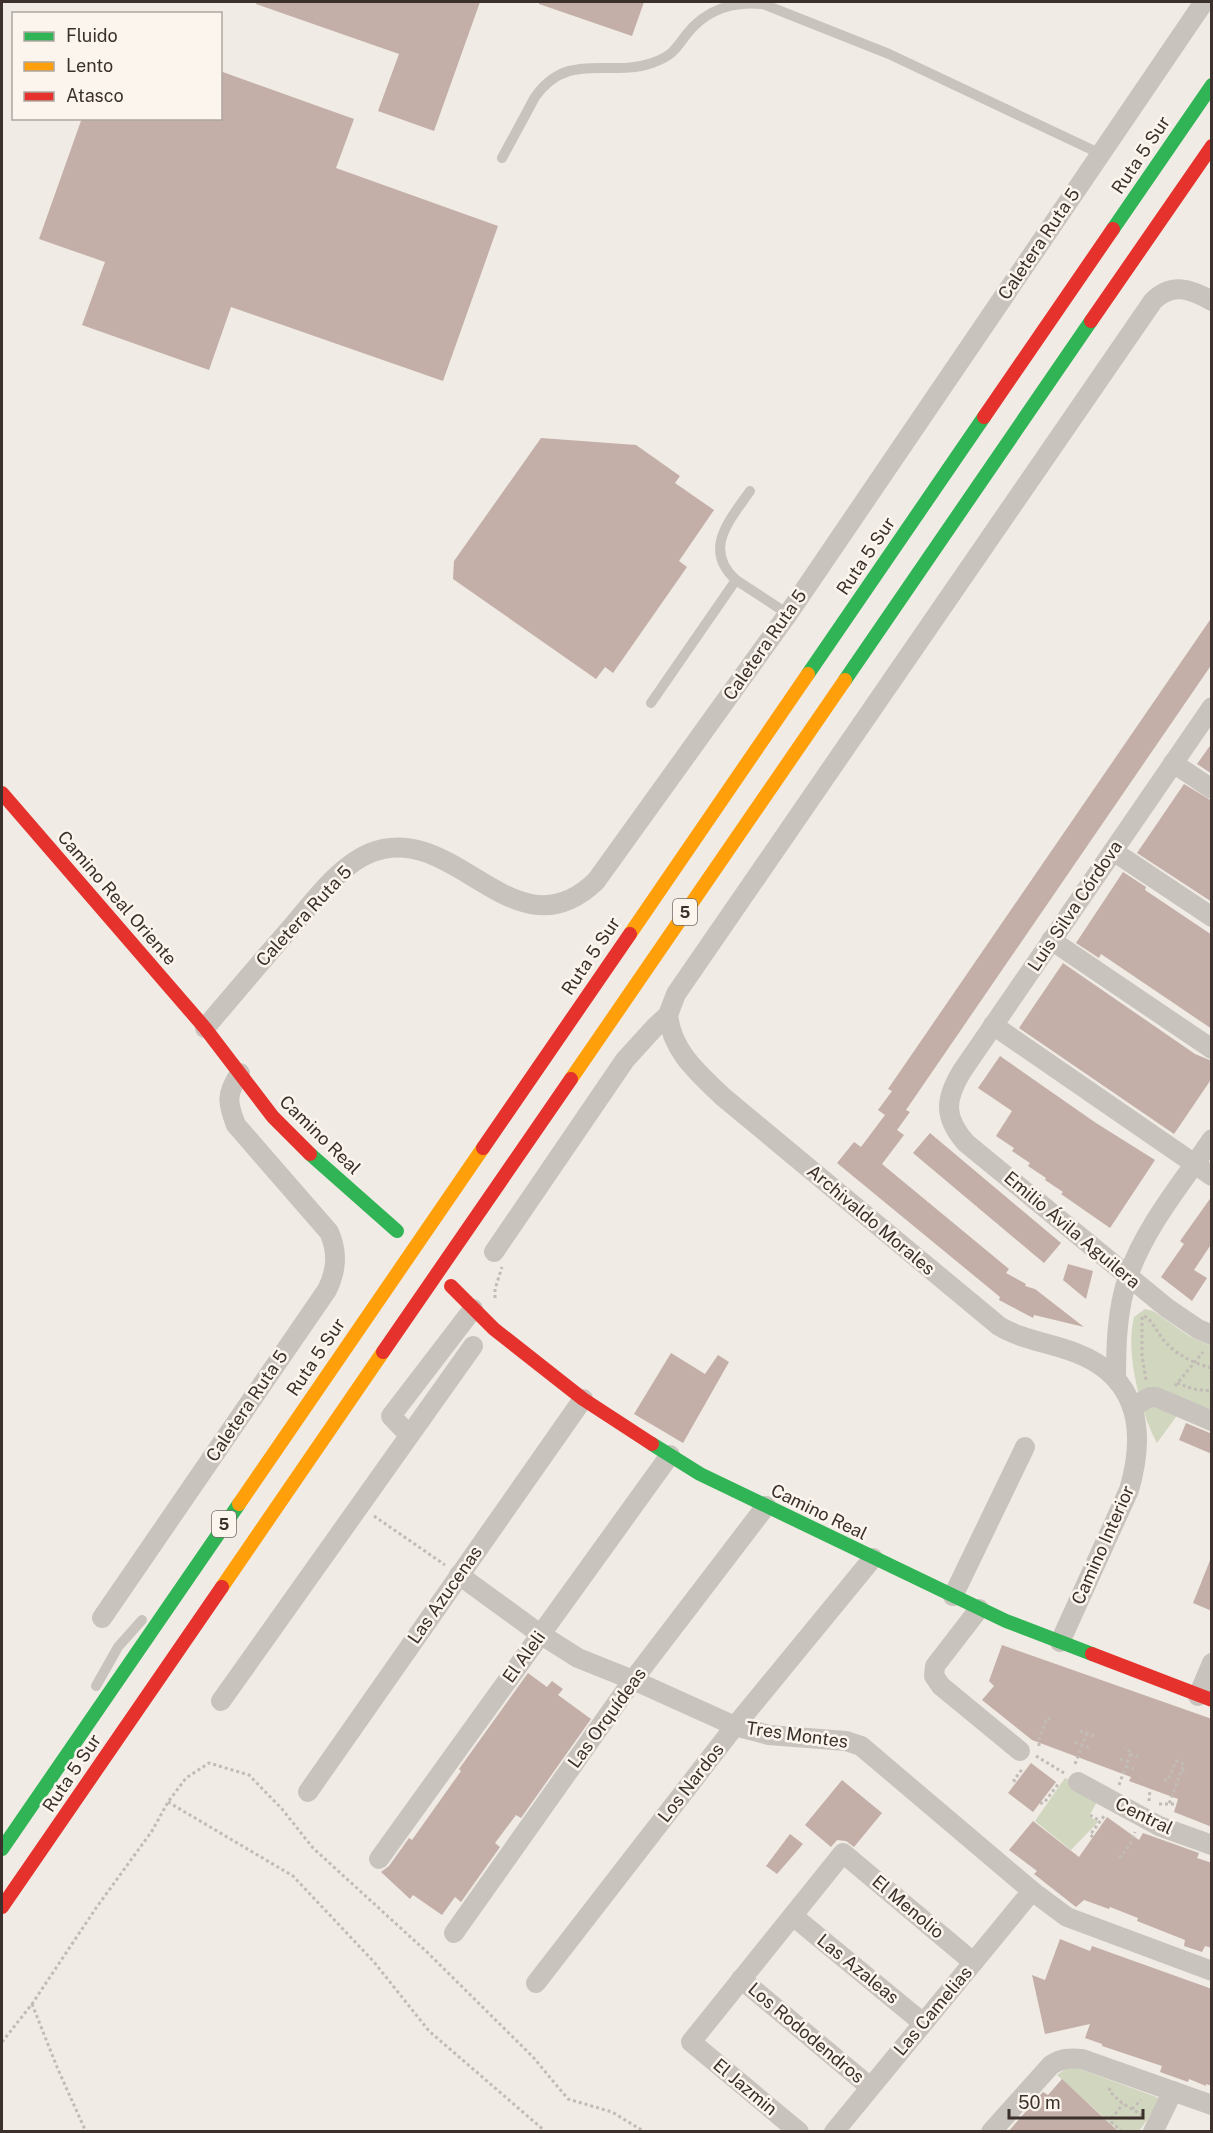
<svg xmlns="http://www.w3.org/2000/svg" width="1213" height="2133" font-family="'Public Sans',sans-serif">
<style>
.green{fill:#d1d6bf}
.building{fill:#c3afa7}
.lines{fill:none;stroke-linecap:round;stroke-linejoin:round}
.path{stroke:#c2bbb6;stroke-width:3;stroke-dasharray:3 3;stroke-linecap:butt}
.lane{stroke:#c9c3be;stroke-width:10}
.street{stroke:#c9c3be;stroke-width:20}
.fast{stroke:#30b455;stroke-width:14}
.slow{stroke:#ff9f0a;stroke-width:14}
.jam{stroke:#e5322d;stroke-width:14}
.labels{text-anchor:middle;stroke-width:5;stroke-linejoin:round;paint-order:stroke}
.shield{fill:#fbf5ee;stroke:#756b66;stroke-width:1.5}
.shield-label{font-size:16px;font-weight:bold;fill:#3b302b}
.street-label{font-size:18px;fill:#3b302b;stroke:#fbf5ee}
</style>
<rect width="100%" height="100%" fill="#f0ebe5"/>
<g class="green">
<path d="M1145,1309L1153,1311L1189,1336L1211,1346V1414L1186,1403L1157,1443C1140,1411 1125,1353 1134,1317Z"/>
<polygon points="1065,1778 1077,1783 1097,1802 1089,1816 1098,1822 1071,1850 1035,1821"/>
<polygon points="1067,2068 1077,2068 1159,2098 1150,2116 1139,2131 1119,2131 1057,2075"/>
</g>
<g class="building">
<polygon points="257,2 480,2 434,131 378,111 399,54 256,4"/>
<polygon points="539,2 644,2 632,36 539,4"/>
<polygon points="220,71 354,119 336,168 498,226 443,381 231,307 209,370 82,325 105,262 39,239 82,118 220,118"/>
<polygon points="541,438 636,445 680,476 675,483 714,510 679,561 687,567 613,673 605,667 596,679 453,579 454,561"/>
<polygon points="1212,617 1212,664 906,1110 910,1112 897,1130 904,1135 882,1164 1009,1269 1006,1273 1026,1284 1025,1286 1035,1289 1084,1327 1034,1315 1033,1318 999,1300 1000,1297 837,1163 854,1142 861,1147 885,1115 878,1110 892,1091 888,1089"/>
<polygon points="1212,743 1212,774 1197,764"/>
<polygon points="1184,784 1212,801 1212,902 1137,853"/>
<polygon points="1123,872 1146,887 1145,890 1212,935 1212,1029 1101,954 1099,958 1076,943"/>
<polygon points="1063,963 1195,1054 1212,1061 1212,1078 1174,1134 1019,1028"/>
<polygon points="1000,1056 1096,1123 1155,1160 1110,1228 1061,1194 1063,1192 1045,1180 1046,1178 1028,1166 1030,1163 1012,1151 1014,1148 996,1136 1012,1111 978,1088"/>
<polygon points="930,1133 1061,1243 1044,1263 913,1153"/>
<polygon points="1212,1196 1212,1243 1194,1270 1207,1278 1192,1301 1161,1277 1184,1244 1180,1241"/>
<polygon points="1068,1264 1093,1271 1086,1299 1063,1280"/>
<polygon points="671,1353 705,1374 718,1355 729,1362 683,1443 634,1414"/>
<polygon points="1186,1423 1212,1434 1212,1454 1179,1440"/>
<polygon points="1211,1558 1212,1558 1212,1611 1193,1603"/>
<polygon points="1002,1645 1212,1719 1212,1827 1174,1812 1178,1799 1129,1781 1131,1777 1032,1740 982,1700 994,1686 989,1681"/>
<polygon points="528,1673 547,1687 552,1681 563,1689 558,1695 591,1719 521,1818 516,1815 495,1843 500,1847 461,1902 455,1897 442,1915 413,1895 410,1899 381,1872 389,1866 409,1838 412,1840 461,1771 459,1769"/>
<polygon points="1031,1763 1056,1782 1033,1812 1008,1793"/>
<polygon points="842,1780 882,1813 854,1847 846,1841 837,1840 831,1847 805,1825"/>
<polygon points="1107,1817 1139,1840 1143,1833 1199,1853 1197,1858 1212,1863 1212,1948 1205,1946 1202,1952 1184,1946 1185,1940 1137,1921 1138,1918 1110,1907 1109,1909 1084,1900 1076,1907 1034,1874 1037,1871 1009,1850 1033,1821 1079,1857"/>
<polygon points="790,1834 803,1844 777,1874 766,1866"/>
<polygon points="1060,1939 1090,1951 1092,1946 1212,1989 1212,2086 1206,2084 1206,2086 1189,2079 1188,2082 1160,2072 1162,2066 1102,2046 1102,2044 1085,2038 1090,2024 1045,2034 1032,1975 1045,1980"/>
<polygon points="1062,2079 1094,2109 1119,2132 1008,2132 1043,2092 1048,2095"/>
</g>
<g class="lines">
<g class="path">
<polyline points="495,1298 495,1289 502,1267"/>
<path d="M1144,1316C1153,1321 1156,1330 1162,1338C1173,1353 1194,1364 1212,1368"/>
<polyline points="1142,1317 1142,1355 1146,1380"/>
<polyline points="1177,1383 1193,1389 1212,1391"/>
<polyline points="1175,1386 1203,1352"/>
<polyline points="374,1516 445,1565"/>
<polyline points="1080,1731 1094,1736"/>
<polyline points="1075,1742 1090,1748"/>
<polyline points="1039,1746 1039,1739 1047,1718 1050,1719"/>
<polyline points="1130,1754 1138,1757"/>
<polyline points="1036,1756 1064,1773"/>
<polyline points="1120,1759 1127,1762"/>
<polyline points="1075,1764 1087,1733"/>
<polyline points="1126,1766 1134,1769"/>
<polyline points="1182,1770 1188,1772"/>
<polyline points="1164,1780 1168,1780 1176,1761 1184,1764 1169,1804"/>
<polyline points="1015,1782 1014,1780 1023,1768"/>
<polyline points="1119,1785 1131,1752 1124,1748"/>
<polyline points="1149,1801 1150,1789"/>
<polyline points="168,1802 293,1876 374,1962 429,2031 546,2132"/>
<polyline points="1040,1803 1044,1803 1059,1783"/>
<polyline points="1159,1804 1177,1804"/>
<polyline points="1090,1815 1100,1821"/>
<polyline points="1093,1837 1090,1835 1104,1816"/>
<polyline points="1119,1856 1121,1857 1130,1844 1135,1832"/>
<polyline points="32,2004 57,2067 86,2132"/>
<polyline points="2,2042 32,2004 96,1908 152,1831 168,1802 186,1778 209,1763 249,1775 282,1809 313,1848 428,1953 533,2057 568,2099 612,2112 645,2132"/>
<polyline points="1110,2088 1109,2091 1122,2103 1142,2115"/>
<polyline points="1132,2109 1141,2100"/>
<polyline points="1122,2132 1111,2122 1112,2118 1123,2104"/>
</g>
<g class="lane">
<path d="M502,158L535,97C568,50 609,78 652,63C672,56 675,50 686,35C705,10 733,1 763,4L889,54L1101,154"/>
<polyline points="736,580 788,614"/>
<path d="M651,703L736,580C702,549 730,520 750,491"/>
<polyline points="96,1686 118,1647 142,1620"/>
</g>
<g class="street">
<path d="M1212,707L962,1071C945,1099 943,1117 966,1143L1167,1308L1198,1329L1212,1335"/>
<polyline points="1173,763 1212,789"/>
<polyline points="1113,851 1212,917"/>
<polyline points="1051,940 1212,1049"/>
<path d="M668,1015C672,1051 697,1072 722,1096L999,1326C1022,1340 1051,1343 1076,1353C1139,1377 1146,1432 1129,1490L1060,1642"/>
<polyline points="993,1025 1212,1176"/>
<path d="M205,1028C233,995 260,963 288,931C311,905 338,866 370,853C455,818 514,960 596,881L788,614L1204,2"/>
<path d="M494,1252L625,1060L655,1027L668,1015L676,994L1153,301C1172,282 1191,289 1212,301"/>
<path d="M1116,1378C1116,1344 1117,1310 1128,1277C1144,1228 1183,1182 1212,1139"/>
<polyline points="1132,1407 1150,1397 1156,1397 1212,1421"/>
<polyline points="409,1435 391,1416 473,1309"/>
<polyline points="459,1575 540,1634 578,1658 633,1680 735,1726 769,1735 846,1741 861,1746 1032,1891 1067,1917 1212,1971"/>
<polyline points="953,1596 1025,1447"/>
<polyline points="979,1609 935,1666 934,1676 941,1686 1020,1751"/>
<path d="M102,1618L327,1290C337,1270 338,1252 329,1232L236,1125C227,1102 226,1094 240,1073"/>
<polyline points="1198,1696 1212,1663"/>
<polyline points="221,1701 473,1346"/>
<polyline points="1078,1782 1159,1826 1212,1845"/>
<polyline points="308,1792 583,1399"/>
<polyline points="379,1859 670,1455"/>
<polyline points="793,1916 923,2023"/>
<polyline points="454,1933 633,1680 766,1506"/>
<polyline points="741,1979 870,2087"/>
<polyline points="536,1983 735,1726 873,1558"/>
<polyline points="799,2132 691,2042 843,1853 973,1962"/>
<polyline points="834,2132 1032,1891"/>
<path d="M991,2132L1051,2065C1062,2058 1069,2058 1082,2059L1212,2105"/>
<polyline points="1153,2132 1173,2091"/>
</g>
<g class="fast">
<polyline points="1113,229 1212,85"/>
<polyline points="808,674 984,417"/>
<polyline points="845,680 1091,321"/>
<polyline points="310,1154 397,1231"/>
<polyline points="652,1444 700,1474 1006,1621 1092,1654"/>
<polyline points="2,1849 239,1504"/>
</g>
<g class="slow">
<polyline points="630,934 808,674"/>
<polyline points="571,1079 845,680"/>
<polyline points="239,1504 483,1148"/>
<polyline points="222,1587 383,1352"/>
</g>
<g class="jam">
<polyline points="1091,321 1212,146"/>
<polyline points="984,417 1113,229"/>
<polyline points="2,793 205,1028 273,1117 310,1154"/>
<polyline points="483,1148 630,934"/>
<polyline points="451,1286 494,1329 583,1399 652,1444"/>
<polyline points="383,1352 571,1079"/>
<polyline points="1092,1654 1212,1700"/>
<polyline points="2,1907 222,1587"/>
</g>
</g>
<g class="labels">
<g class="shield">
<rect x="673" y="899" width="24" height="26" rx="4.5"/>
<rect x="212" y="1511" width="24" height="26" rx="4.5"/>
</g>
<g class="shield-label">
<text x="685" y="918">5</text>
<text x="224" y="1530">5</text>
</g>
<g class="street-label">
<text transform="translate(1141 155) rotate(-56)" y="6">Ruta 5 Sur</text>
<text transform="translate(1039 244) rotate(-56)" y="6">Caletera Ruta 5</text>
<text transform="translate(866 556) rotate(-56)" y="6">Ruta 5 Sur</text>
<text transform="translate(765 645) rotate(-55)" y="6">Caletera Ruta 5</text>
<text transform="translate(117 898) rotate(49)" y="6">Camino Real Oriente</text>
<text transform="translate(1075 906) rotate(-56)" y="6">Luis Silva Córdova</text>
<text transform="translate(304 916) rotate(-47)" y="6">Caletera Ruta 5</text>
<text transform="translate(591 956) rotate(-56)" y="6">Ruta 5 Sur</text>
<text transform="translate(320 1135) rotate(44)" y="6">Camino Real</text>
<text transform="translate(871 1220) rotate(40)" y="6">Archivaldo Morales</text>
<text transform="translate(1072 1230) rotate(40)" y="6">Emilio Ávila Aguilera</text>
<text transform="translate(316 1357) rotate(-56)" y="6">Ruta 5 Sur</text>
<text transform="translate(247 1406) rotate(-56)" y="6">Caletera Ruta 5</text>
<text transform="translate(819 1512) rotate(26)" y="6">Camino Real</text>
<text transform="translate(1103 1545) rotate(-66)" y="6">Camino Interior</text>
<text transform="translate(445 1595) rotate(-55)" y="6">Las Azucenas</text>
<text transform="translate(524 1657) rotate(-54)" y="6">El Aleli</text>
<text transform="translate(607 1718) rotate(-54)" y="6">Las Orquídeas</text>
<text transform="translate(797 1735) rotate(8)" y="6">Tres Montes</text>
<text transform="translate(72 1773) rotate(-56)" y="6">Ruta 5 Sur</text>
<text transform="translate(691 1783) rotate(-52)" y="6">Los Nardos</text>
<text transform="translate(1144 1816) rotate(26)" y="6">Central</text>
<text transform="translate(908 1907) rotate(40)" y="6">El Menolio</text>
<text transform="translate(858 1969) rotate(39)" y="6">Las Azaleas</text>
<text transform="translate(933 2011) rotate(-50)" y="6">Las Camelias</text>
<text transform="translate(806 2033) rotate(40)" y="6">Los Rododendros</text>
<text transform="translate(745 2087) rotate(40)" y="6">El Jazmin</text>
</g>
</g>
<rect width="1213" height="2133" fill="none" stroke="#3b302b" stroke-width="6"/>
<rect x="12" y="12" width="210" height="108" fill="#fbf5ee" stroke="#aea6a0" stroke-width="1.5"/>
<rect x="24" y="32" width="30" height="9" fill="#30b455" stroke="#aea6a0" stroke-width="1.5"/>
<text x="66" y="42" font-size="18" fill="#3b302b">Fluido</text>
<rect x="24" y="62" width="30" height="9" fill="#ff9f0a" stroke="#aea6a0" stroke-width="1.5"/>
<text x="66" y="72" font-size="18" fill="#3b302b">Lento</text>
<rect x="24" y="92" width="30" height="9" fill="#e5322d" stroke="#aea6a0" stroke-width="1.5"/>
<text x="66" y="102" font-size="18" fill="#3b302b">Atasco</text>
<path d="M1009 2109v9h134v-9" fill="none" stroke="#3b302b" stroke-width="3"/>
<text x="1018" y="2109" font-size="18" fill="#3b302b" stroke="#fbf5ee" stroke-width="4.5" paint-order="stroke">50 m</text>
</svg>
